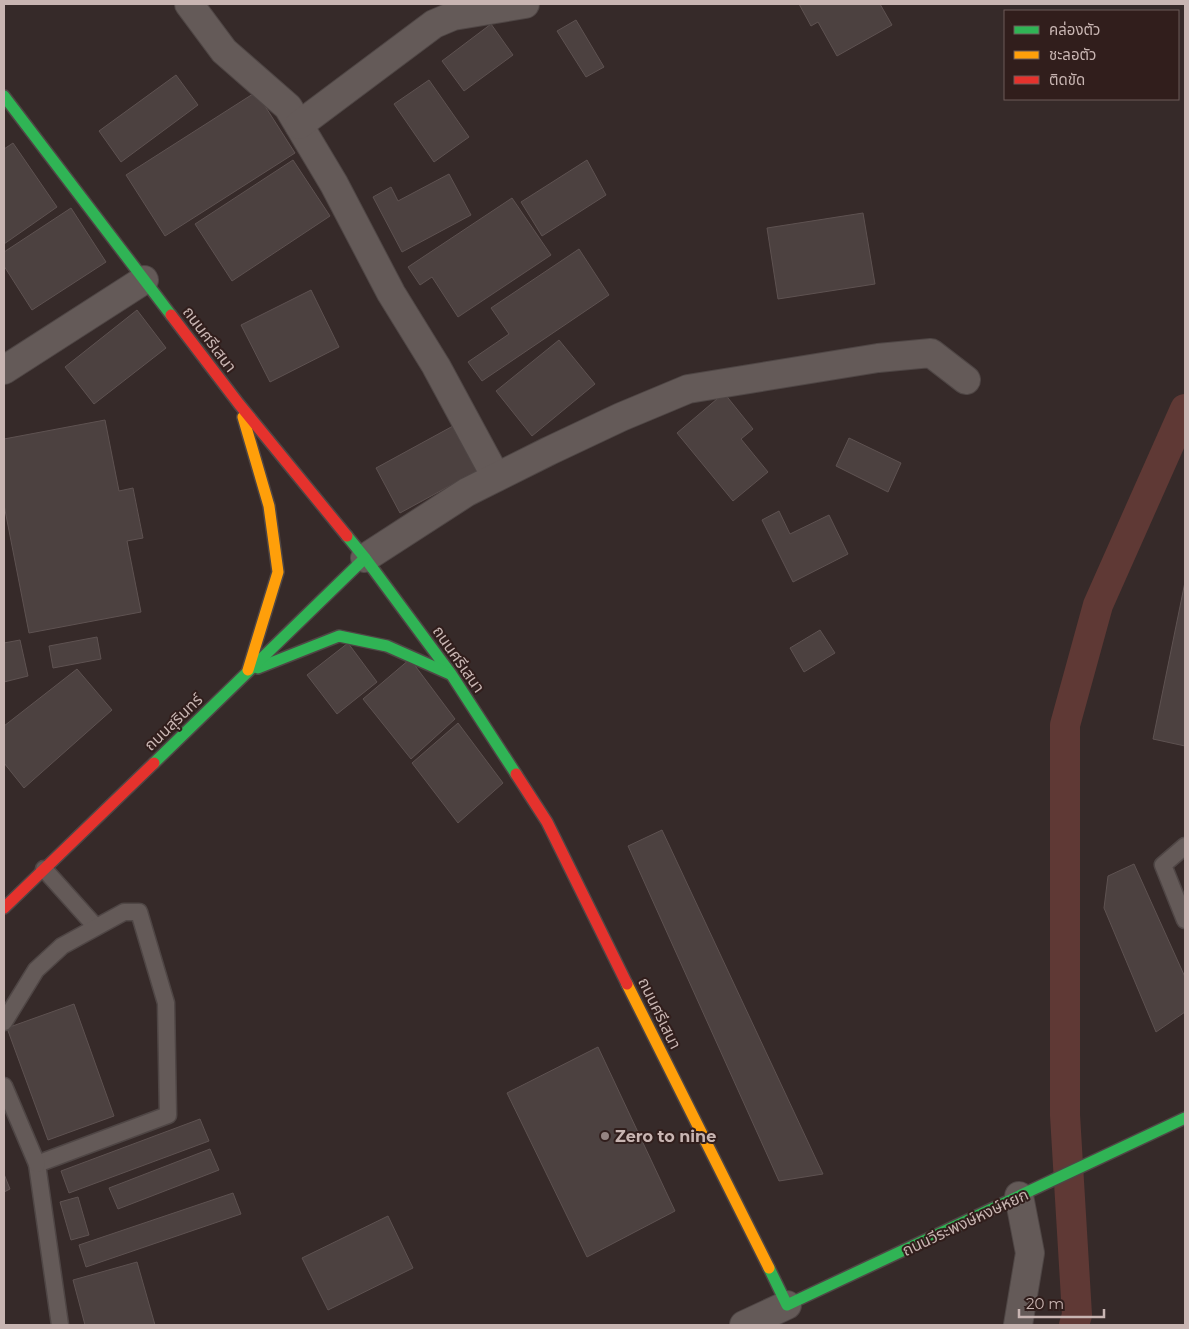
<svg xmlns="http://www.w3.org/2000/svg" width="1189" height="1329" font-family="Montserrat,'Noto Sans Thai',sans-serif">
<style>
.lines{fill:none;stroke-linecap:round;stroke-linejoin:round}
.canal{stroke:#5f3935;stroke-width:30}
.building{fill:#4c4140;stroke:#5e5251}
.lane-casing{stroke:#4f4645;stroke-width:19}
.street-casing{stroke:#4f4645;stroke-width:30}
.fast-casing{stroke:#4f4645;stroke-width:14}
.slow-casing{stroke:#4f4645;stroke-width:14}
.jam-casing{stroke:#4f4645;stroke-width:14}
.lane{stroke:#645a58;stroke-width:16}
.street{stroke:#645a58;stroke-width:28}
.fast{stroke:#30b455;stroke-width:11}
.slow{stroke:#ff9f0a;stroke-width:11}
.jam{stroke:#e5322d;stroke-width:11}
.poi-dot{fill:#958482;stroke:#311e1c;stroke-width:2}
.labels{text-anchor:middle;stroke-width:4;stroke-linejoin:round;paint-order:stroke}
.street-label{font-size:16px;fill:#c8b5b2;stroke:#311e1c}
.poi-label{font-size:16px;font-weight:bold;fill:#c8b5b2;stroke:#311e1c;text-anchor:start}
</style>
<rect width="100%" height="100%" fill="#362a29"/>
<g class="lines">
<polyline class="canal" points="1074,1325 1077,1315 1065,1115 1065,725 1098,605 1185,409"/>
</g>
<g class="building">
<polygon points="799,4 880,4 892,25 837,56 818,22 811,26"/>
<polygon points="576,20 604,67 586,77 557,31"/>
<polygon points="491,24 513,55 464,91 442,61"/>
<polygon points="176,75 198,105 121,162 99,131"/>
<polygon points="429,80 469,137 434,162 394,104"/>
<polygon points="256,92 295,153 165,236 126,175"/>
<polygon points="13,143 57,207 4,244 4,149"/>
<polygon points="293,160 330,216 232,281 195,224"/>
<polygon points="587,160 606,195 542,236 521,202"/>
<polygon points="449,174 471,215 402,252 373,197 391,187 398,201"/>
<polygon points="512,198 551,255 458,317 432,277 420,285 408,267"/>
<polygon points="71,208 106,262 32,310 4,266 4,252"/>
<polygon points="863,213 875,284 778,299 767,228"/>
<polygon points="579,249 609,295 482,381 468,362 509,334 491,308"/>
<polygon points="311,290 339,347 270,382 241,325"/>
<polygon points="137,310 166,348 94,404 65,367"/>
<polygon points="559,340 595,384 532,436 496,391"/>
<polygon points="724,393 753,429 741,439 768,472 733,501 677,433"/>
<polygon points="105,420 119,491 133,488 143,538 127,541 141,612 29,633 4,505 4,439"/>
<polygon points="453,426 477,471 400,513 376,468"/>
<polygon points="849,438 901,463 888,492 836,466"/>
<polygon points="779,511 790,534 829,515 848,554 793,582 762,520"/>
<polygon points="1185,582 1185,746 1153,739"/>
<polygon points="820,630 835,653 804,672 790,648"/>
<polygon points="97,637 101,659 53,668 49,646"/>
<polygon points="20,640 28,676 4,682 4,643"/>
<polygon points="348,643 377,682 337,714 307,675"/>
<polygon points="410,659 455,719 411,759 363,699"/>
<polygon points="77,669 112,710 24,788 4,763 4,726"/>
<polygon points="458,723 503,783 458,823 412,763"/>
<polygon points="662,830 823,1174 779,1181 628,846"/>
<polygon points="1134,864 1185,977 1185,1012 1156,1032 1104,908 1108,876"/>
<polygon points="74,1004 114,1116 48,1140 7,1028"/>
<polygon points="598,1047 675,1211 587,1257 507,1093"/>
<polygon points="200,1119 209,1141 69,1193 61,1171"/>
<polygon points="210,1149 219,1170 118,1209 109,1188"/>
<polygon points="4,1174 10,1189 4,1192"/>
<polygon points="233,1193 241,1214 86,1267 79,1245"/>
<polygon points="78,1197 89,1235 71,1240 60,1202"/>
<polygon points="388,1216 413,1268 328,1310 302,1258"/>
<polygon points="137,1262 155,1325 85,1325 73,1280"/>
</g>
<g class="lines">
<g class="lane-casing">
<g id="lane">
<polyline points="1185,846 1163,865 1185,920"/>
<polyline points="44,869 96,927"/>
<polyline points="4,1022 36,970 62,946 124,912 139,912 166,1003 168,1115 37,1164 60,1325"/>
<polyline points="4,1086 37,1164"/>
</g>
</g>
<g class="street-casing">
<g id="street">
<polyline points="189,4 224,51 288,107 334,184 391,293 436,366 496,477"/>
<polyline points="299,125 434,24 453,16 525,4"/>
<polyline points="4,370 144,280"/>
<polyline points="365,558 467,492 549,451 621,417 688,389 878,358 931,353 966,380"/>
<polyline points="744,1325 787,1305"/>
<polyline points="1018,1325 1030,1253 1019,1196"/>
</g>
</g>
<g class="fast-casing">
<g id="fast">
<polyline points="4,96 171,315"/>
<polyline points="347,536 365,558 451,674 516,774"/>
<polyline points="258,668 339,636 387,646 450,674"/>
<polyline points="154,763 365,558"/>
<polyline points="769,1268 787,1305 1185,1118"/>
</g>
</g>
<g class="slow-casing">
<g id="slow">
<polyline points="243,417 269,506 278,572 248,670"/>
<polyline points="627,984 769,1268"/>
</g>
</g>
<g class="jam-casing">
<g id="jam">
<polyline points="171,315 239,404 347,536"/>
<polyline points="516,774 547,822 627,984"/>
<polyline points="4,908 154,763"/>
</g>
</g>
<use href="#lane" class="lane"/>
<use href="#street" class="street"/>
<use href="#fast" class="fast"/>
<use href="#slow" class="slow"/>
<use href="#jam" class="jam"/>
</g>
<circle class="poi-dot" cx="605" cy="1136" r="5"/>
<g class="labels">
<g class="street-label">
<text transform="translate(210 339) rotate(53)" y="6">ถนนศรีเสนา</text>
<text transform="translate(459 659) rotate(55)" y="6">ถนนศรีเสนา</text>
<text transform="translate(173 722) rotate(-44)" y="6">ถนนสุรินทร์</text>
<text transform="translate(660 1013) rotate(64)" y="6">ถนนศรีเสนา</text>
<text transform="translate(965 1222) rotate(-25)" y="6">ถนนวีระพงษ์หงษ์หยก</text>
</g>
<g class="poi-label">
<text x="615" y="1142">Zero to nine</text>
</g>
</g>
<rect width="1189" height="1329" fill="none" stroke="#c8b5b2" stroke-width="10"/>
<rect x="1004" y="10" width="175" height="90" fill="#311e1c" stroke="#6d5a58"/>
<rect x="1014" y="26" width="25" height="8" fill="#30b455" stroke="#6d5a58"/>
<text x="1049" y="35" font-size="15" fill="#c8b5b2">คล่องตัว</text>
<rect x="1014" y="51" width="25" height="8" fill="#ff9f0a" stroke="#6d5a58"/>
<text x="1049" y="60" font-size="15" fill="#c8b5b2">ชะลอตัว</text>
<rect x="1014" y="76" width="25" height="8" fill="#e5322d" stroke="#6d5a58"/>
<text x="1049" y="85" font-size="15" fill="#c8b5b2">ติดขัด</text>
<path d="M1019 1309v8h85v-8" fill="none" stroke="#c8b5b2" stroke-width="2.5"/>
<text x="1026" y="1309" font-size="15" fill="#c8b5b2" stroke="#311e1c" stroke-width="4" paint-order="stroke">20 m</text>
</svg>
